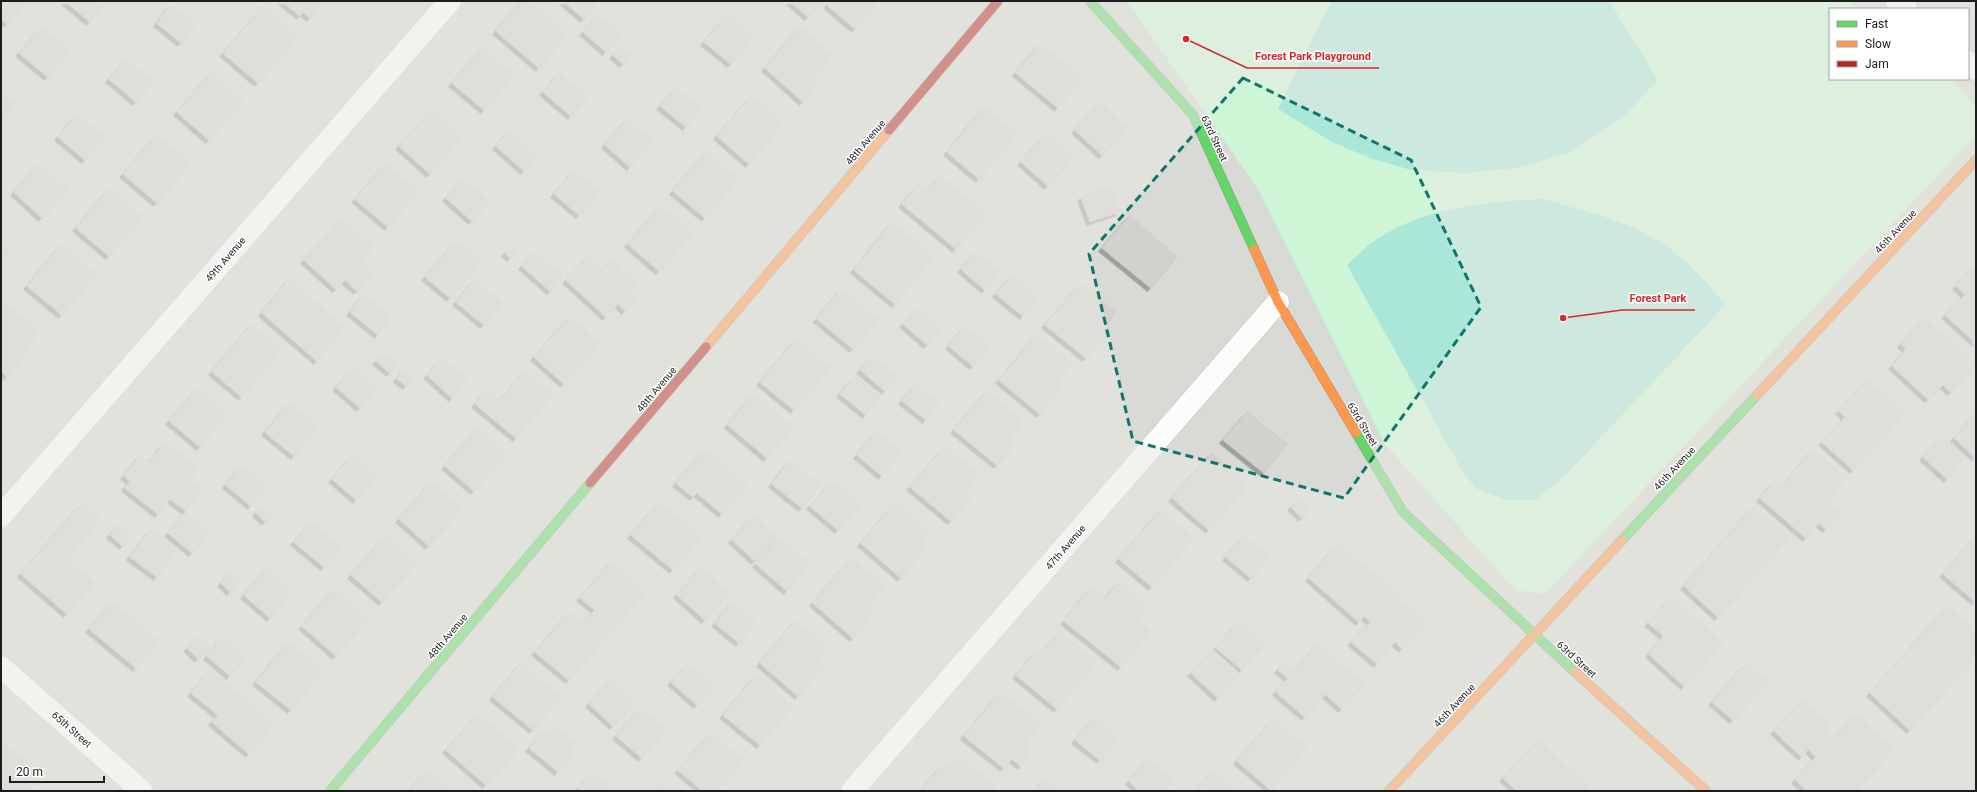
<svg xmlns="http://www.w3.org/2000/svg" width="1977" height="792" font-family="Roboto,sans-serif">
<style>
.residential{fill:#d9d9d5;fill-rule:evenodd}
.park{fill:#cef5d6}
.pitch{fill:#aae7d9}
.building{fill:#d3d1cc;stroke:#cecbc5;filter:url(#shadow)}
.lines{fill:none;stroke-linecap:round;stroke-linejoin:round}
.street-casing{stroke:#c3c3c0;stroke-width:23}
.fast-casing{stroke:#8e957c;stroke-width:10}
.slow-casing{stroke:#8e957c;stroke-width:10}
.jam-casing{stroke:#8e957c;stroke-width:10}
.street{stroke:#fcfcfb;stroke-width:22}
.fast{stroke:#63d668;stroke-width:9}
.slow{stroke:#ff974d;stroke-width:9}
.jam{stroke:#b3261e;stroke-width:9}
.marked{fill:none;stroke:#0f766e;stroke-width:3;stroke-dasharray:8 5;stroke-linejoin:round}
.labels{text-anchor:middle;stroke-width:3;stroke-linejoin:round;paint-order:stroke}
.street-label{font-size:10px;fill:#1c1c1c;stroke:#fff}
.leader{fill:none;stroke:#d62828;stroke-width:1.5}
.callout-dot{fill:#d62828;stroke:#fff;stroke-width:1.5}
.callout-label{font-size:11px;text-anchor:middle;font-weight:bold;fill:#d62828;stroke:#fff;stroke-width:3;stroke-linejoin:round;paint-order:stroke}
</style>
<defs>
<filter id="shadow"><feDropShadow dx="-3.5" dy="3.5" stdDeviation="0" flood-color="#0004"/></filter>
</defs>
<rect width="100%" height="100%" fill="#eaeae4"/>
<path class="residential" d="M1,1H1976V791H1ZM1830,9H1968V79H1830Z"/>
<polygon class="park" points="1127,1 1847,1 1859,9 1830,9 1830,79 1951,79 1976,106 1976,135 1545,594 1515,590 1385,444 1259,191"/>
<g class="pitch">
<polygon points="1331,1 1609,1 1658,80 1622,118 1568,153 1516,168 1465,173 1411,170 1370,158 1332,142 1278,109"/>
<path d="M1542,199C1585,211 1632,221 1669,248C1690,264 1708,285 1726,304L1565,476L1535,500H1506L1475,488L1459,465L1347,265C1357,256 1366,246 1377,239C1426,207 1485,202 1542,199Z"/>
</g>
<g class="building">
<polygon points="1,1 27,1 7,24 1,19"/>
<polygon points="65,1 108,1 90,22"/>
<polygon points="282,1 324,1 310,18 303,12 300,16"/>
<polygon points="521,1 528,1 567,35 539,68 496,31"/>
<polygon points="563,1 591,1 596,5 584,19"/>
<polygon points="790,1 823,1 808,17"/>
<polygon points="830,1 878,1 855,29 827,5"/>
<polygon points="170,5 196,24 181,43 157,23"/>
<polygon points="263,7 298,37 258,83 223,53"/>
<polygon points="598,15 621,35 606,52 583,32"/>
<polygon points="727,15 753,37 731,64 704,42"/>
<polygon points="42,27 70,51 48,77 19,53"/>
<polygon points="800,27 832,55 811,79 818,85 803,102 765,68"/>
<polygon points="1039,44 1082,78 1058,108 1016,73"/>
<polygon points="621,47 631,56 623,64 613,55"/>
<polygon points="483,48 514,76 484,110 452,83"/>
<polygon points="126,59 153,82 136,102 109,79"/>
<polygon points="211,73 243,101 209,140 177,112"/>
<polygon points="559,73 587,98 571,116 543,92"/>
<polygon points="676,88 701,109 686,127 660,106"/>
<polygon points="1,93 14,104 1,121"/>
<polygon points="751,96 783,123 749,164 717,136"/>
<polygon points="1100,103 1127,128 1102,155 1075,130"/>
<polygon points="984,107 1016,134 979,179 947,152"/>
<polygon points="432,110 462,137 430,174 399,146"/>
<polygon points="77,114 104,137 85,160 58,137"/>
<polygon points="627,119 652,142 630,167 605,145"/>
<polygon points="508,132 536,157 524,171 496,146"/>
<polygon points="1046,134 1073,159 1048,186 1021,162"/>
<polygon points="157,135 190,164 157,203 123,174"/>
<polygon points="706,152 738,179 705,218 673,191"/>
<polygon points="39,164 68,190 42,218 14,192"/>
<polygon points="385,164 418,191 388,227 355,199"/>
<polygon points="574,170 599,192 579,215 554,194"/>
<polygon points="940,176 986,214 956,249 902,204 918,184 927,191"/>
<polygon points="463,179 489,202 472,221 446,198"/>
<polygon points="1110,186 1119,212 1090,222 1081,197"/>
<polygon points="109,189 143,217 109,256 76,228"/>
<polygon points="661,206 692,233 659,271 628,244"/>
<polygon points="1129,216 1177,257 1151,288 1102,248"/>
<polygon points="342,219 373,247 359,263 372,275 357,291 345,280 336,289 304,260"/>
<polygon points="891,223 933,257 895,304 854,270"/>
<polygon points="456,241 481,262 450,298 425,277"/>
<polygon points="1,244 9,252 1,262"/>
<polygon points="61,245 96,274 62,315 27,286"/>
<polygon points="510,247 516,252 510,258 505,253"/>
<polygon points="535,252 563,276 550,291 522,266"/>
<polygon points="975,252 1000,272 985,290 961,269"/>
<polygon points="588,257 602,270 612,260 636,283 628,291 636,299 625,311 618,304 606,317 566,280"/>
<polygon points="1976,264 1976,343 1945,315 1965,295 1956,286"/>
<polygon points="1012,275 1038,297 1023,316 996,294"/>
<polygon points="289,279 344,327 317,361 262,313"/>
<polygon points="474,280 502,303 484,325 456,302"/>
<polygon points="1080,284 1116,312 1104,328 1110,332 1086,358 1045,325"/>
<polygon points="841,289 878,320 853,349 817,319"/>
<polygon points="363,295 391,318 378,335 350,312"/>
<polygon points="2,301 39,332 21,352 24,357 7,377 1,371"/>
<polygon points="917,309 941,330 927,345 903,324"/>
<polygon points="569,317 600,344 564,384 534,357"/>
<polygon points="1925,318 1976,366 1951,392 1943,385 1928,399 1892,366 1906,349 1901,344"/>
<polygon points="251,325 281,349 242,397 212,372"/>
<polygon points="965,326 989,346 973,366 949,346"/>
<polygon points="1037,334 1072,363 1057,382 1062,387 1040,414 999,380"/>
<polygon points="796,339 830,368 794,410 760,382"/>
<polygon points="383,354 397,365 390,373 376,361"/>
<polygon points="872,356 897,377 885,391 860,370"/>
<polygon points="442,358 467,380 452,398 427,375"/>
<polygon points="353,368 376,389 360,408 336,387"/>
<polygon points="404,369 414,377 406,386 397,379"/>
<polygon points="525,371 553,394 516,438 475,404 487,390 500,400"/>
<polygon points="854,376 880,397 866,415 840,394"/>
<polygon points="1867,380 1905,413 1853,470 1822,442 1845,417 1839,411"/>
<polygon points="915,385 939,403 926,420 902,401"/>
<polygon points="197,389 227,414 200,447 169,421"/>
<polygon points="987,391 1023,421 1008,439 1015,444 997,465 954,430"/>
<polygon points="753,394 793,427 767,458 728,425"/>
<polygon points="289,403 318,427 294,456 265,432"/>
<polygon points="1247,412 1287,444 1264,473 1223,440"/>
<polygon points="1976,413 1976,458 1954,438"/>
<polygon points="478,428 507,454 474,491 445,466"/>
<polygon points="877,431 902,452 882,476 857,455"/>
<polygon points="1942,437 1965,458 1947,479 1923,457"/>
<polygon points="165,442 198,469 189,480 202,490 186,511 170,499 158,514 125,488 130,481 124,476 140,455 149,463"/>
<polygon points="945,446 978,473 964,491 971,497 951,521 910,487"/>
<polygon points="705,449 747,485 722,514 697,493 693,497 676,483"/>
<polygon points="1813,449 1846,478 1827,500 1841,512 1826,529 1819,523 1806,538 1760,498 1774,481 1781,487"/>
<polygon points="1211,453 1247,485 1209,530 1172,498"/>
<polygon points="353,454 377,475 356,500 332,479"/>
<polygon points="789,461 820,485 802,508 772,484"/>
<polygon points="241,466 266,487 251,506 226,485"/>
<polygon points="833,481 860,505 838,530 810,506"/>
<polygon points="431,482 462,508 429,546 399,519"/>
<polygon points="1299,499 1310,510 1302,518 1291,507"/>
<polygon points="659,502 701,536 673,570 631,535"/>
<polygon points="82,503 100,519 66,559 94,583 67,614 21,574"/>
<polygon points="895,503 928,532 918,543 924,550 901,578 861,543"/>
<polygon points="262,506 272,515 265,522 256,513"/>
<polygon points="1753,507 1788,538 1718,617 1684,586"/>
<polygon points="1160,510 1193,538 1152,587 1119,559"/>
<polygon points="185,513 209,534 192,553 168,533"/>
<polygon points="754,515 777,537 755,561 732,540"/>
<polygon points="311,522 341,547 324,567 294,542"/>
<polygon points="119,524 132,535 123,546 110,535"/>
<polygon points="150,530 177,550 157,577 130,557"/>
<polygon points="385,536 416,563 382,602 351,575"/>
<polygon points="1244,536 1269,557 1251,578 1226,557"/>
<polygon points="1976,536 1976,602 1943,574"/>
<polygon points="779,538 809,563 787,591 756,564"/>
<polygon points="1337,544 1401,595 1397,598 1426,622 1402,649 1395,642 1377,664 1351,642 1370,622 1364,616 1359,622 1309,578"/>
<polygon points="851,558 884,586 866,608 873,614 853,638 813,603"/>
<polygon points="611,562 645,592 569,680 535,652 569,612 583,624 595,610 580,598"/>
<polygon points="701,568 729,593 705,620 677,595"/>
<polygon points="266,569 292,591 270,618 244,595"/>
<polygon points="230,572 240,581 230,592 221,583"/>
<polygon points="1118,582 1147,606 1136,620 1150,631 1121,667 1064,621 1091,587 1105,599"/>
<polygon points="334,589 368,619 336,656 302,626"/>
<polygon points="1672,597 1723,643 1684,686 1649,654 1664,636 1648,623"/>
<polygon points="112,602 159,641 136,668 89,629"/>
<polygon points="732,602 756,622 739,643 715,623"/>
<polygon points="1948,606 1976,631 1976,657 1910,730 1870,693"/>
<polygon points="795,621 828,648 818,659 825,665 798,696 760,663"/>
<polygon points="1239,622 1265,644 1242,670 1216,648"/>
<polygon points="1060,632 1096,662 1057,709 1016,675 1038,649 1042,653"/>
<polygon points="199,636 210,647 198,659 187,648"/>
<polygon points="222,638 246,658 230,676 207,656"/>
<polygon points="288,643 322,671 291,710 256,682"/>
<polygon points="1318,644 1364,684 1342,709 1325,694 1305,717 1276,692 1288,678 1278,670 1284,663 1294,671"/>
<polygon points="1213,650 1240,674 1218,698 1191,673"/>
<polygon points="1746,663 1768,681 1733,720 1712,702"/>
<polygon points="520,664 561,696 533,730 493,697"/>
<polygon points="687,664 714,687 697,705 671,682"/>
<polygon points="210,670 274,724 249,754 212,722 218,715 191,693"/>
<polygon points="755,676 792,707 760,745 723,715"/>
<polygon points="610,681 634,703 613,726 589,704"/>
<polygon points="1000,692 1040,724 1023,746 1031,753 1021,766 1012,759 1004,768 964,736"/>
<polygon points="1802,700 1831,726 1825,732 1833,740 1856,715 1894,749 1856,791 1807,791 1795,780 1816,757 1808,749 1802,757 1774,731"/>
<polygon points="640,708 666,730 642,758 616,736"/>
<polygon points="478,714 518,749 486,785 446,750"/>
<polygon points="1095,717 1119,738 1100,760 1075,740"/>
<polygon points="1273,719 1307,748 1271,790 1237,761"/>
<polygon points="557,728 576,743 571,749 575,752 558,772 529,748 545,730 551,735"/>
<polygon points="711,733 743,760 717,791 703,791 678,770"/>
<polygon points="1539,740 1592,791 1517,791 1503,778"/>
<polygon points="5,745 42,775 29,791 6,791 3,788 1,790 1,750"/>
<polygon points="959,758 995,786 991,791 921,791 942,765 949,769"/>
<polygon points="1148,759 1173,781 1164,791 1139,791 1129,781"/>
<polygon points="426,771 450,791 409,791"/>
<polygon points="1213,771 1236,791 1195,791"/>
<polygon points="593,772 613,791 582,791 578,788"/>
<polygon points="1044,779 1059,791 1034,791"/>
<polygon points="662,785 669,791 657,791"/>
</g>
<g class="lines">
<g class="street-casing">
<g id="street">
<polyline points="1897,1 1906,9"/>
<polyline points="1968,62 1976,69"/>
<polyline points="1,516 450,1"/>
<polyline points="1,667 142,791"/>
<polyline points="852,791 1278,302"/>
</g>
</g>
<g class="fast-casing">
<g id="fast">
<polyline points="1090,1 1193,115 1254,249"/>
<polyline points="1356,433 1403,512 1575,672"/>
<polyline points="1622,540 1757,395"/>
<polyline points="330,791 590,483"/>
</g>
</g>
<g class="slow-casing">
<g id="slow">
<polyline points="1254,249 1278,302 1356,433"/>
<polyline points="706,347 889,130"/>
<polyline points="1757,395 1976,160"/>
<polyline points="1575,672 1706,791"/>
<polyline points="1389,791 1622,540"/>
</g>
</g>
<g class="jam-casing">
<g id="jam">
<polyline points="889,130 998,1"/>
<polyline points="590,483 706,347"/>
</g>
</g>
<use href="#street" class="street"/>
<use href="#fast" class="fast"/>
<use href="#slow" class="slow"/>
<use href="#jam" class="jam"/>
</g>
<path d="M0 0H1977V792H0ZM1243,78L1411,160L1481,307L1344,498L1133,441L1089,254Z" fill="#eaeae4" fill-opacity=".55" fill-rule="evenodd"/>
<path class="marked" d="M1243,78L1411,160L1481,307L1344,498L1133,441L1089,254Z"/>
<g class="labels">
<g class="street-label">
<text transform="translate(1215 138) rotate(65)" y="4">63rd Street</text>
<text transform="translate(865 142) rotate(-50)" y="4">48th Avenue</text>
<text transform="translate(1895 231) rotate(-47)" y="4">46th Avenue</text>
<text transform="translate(225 259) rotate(-49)" y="4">49th Avenue</text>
<text transform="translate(656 389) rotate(-50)" y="4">48th Avenue</text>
<text transform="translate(1363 424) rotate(59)" y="4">63rd Street</text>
<text transform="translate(1674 468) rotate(-47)" y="4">46th Avenue</text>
<text transform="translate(1065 547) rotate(-49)" y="4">47th Avenue</text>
<text transform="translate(447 636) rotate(-50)" y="4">48th Avenue</text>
<text transform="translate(1577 659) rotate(42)" y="4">63rd Street</text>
<text transform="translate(1454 705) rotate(-47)" y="4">46th Avenue</text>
<text transform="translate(72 729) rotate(41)" y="4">65th Street</text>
</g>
</g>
<path class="leader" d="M1186 39L1247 68H1379M1563 318L1622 310H1695"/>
<g class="callout-dot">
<circle cx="1186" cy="39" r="4"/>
<circle cx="1563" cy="318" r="4"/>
</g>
<g class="callout-label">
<text x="1313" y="60">Forest Park Playground</text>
<text x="1658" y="302">Forest Park</text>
</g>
<rect width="1977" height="792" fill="none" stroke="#1c1c1c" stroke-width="4"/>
<rect x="1829" y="8" width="140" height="72" fill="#ffffff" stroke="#a4a4a4"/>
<rect x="1837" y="21" width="20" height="6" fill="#63d668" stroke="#a4a4a4"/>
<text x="1865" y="28" font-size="12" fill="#1c1c1c">Fast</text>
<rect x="1837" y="41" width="20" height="6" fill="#ff974d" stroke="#a4a4a4"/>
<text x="1865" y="48" font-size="12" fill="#1c1c1c">Slow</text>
<rect x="1837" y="61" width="20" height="6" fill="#b3261e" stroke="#a4a4a4"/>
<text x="1865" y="68" font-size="12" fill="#1c1c1c">Jam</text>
<path d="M10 776v6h94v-6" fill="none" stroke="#1c1c1c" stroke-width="2"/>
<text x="16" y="776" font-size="12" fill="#1c1c1c" stroke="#ffffff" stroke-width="3" paint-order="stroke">20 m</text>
</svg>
